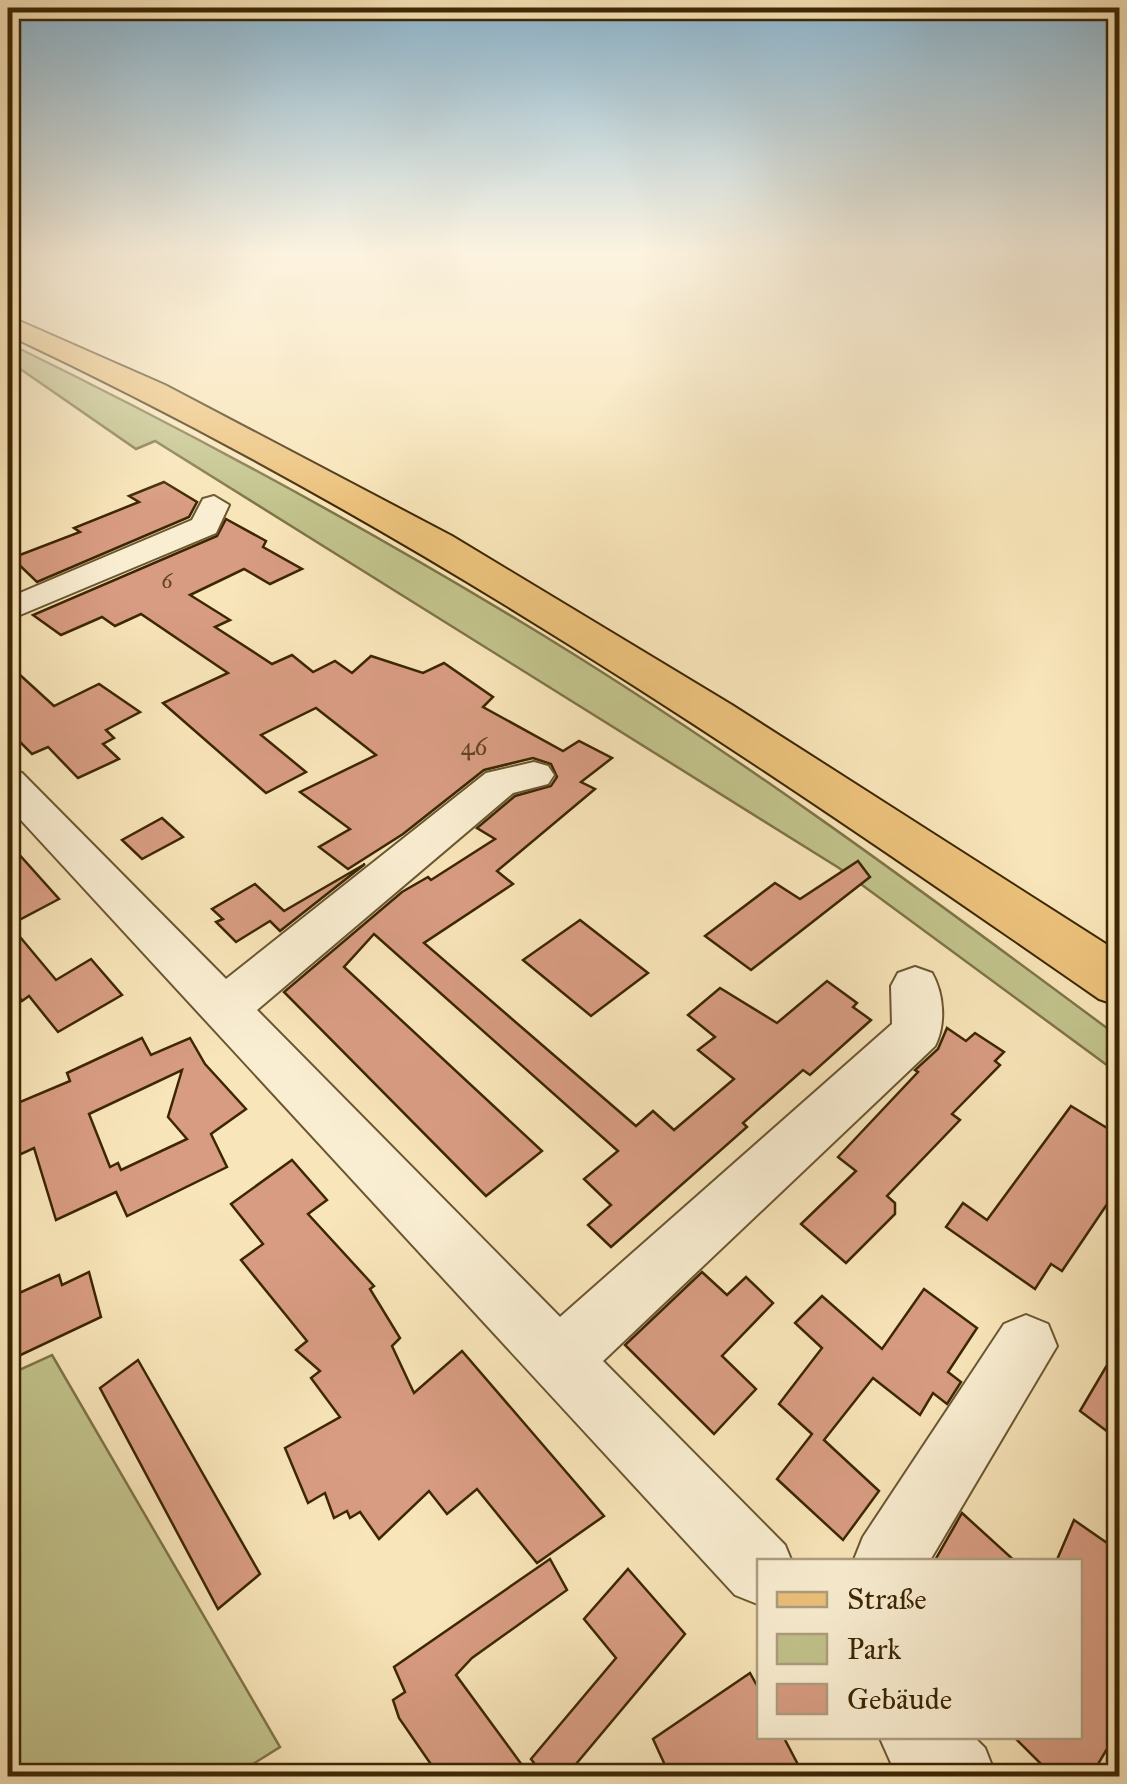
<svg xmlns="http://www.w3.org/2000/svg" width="1127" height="1784" font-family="'IM FELL Great Primer',serif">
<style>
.green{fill:#c2c38c;stroke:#7f7448;stroke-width:2.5}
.building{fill:#d89c82;stroke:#3c2603;stroke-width:2.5;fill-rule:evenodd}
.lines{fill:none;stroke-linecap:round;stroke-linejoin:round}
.minor-casing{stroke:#6b5630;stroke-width:4}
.major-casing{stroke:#3c2603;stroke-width:4}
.minor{fill:#faeed2;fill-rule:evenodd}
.major{fill:#ecc27c;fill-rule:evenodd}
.labels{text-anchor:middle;stroke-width:9;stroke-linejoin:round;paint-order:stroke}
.far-number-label{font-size:22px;fill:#634423}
.number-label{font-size:25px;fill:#634423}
</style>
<rect width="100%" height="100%" fill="#f8e5b9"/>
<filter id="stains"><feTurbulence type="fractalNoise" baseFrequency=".002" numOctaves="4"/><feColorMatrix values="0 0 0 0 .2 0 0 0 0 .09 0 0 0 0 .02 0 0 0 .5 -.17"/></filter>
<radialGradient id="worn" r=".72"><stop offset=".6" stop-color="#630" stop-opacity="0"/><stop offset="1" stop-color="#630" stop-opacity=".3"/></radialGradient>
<g class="green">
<path d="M8,343C182,428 352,520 518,620C727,746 924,892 1119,1037V1074L839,868L155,441L136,449L16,366L8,368Z"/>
<polygon points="52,1355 280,1747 234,1776 8,1776 8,1375"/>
</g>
<g class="building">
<polygon points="164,482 197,502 189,517 37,582 12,558 80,532 74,528 139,502 129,496"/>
<polygon points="226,519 266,541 263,547 302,569 270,584 244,569 190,595 230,620 215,627 272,664 292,655 313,672 335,661 352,673 371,656 423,673 444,663 493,697 483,707 563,751 579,741 612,758 581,782 595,789 497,871 513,884 424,943 636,1126 653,1111 674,1130 734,1079 698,1050 715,1037 688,1015 720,988 777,1023 827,981 857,1003 853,1007 871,1020 810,1075 803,1070 743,1123 747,1127 611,1247 588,1225 611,1205 584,1179 618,1151 374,934 344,967 542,1151 486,1196 284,992 402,892 428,877 431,880 495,839 477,828 515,796 551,786 557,777 551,764 533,758 484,770 403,834 348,869 319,847 350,829 300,792 376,755 316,708 261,735 306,772 266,793 163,703 228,673 141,614 115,626 102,617 61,635 33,615 217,536"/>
<polygon points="8,664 54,706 99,684 140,712 106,730 114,738 103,744 119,759 78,778 48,747 32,754 8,730"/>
<polygon points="162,818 183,837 142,859 122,840"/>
<polygon points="8,842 59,899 10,925 56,980 91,959 122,995 58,1032 29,996 22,1001 8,981"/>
<polygon points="858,861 870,877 751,970 705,936 775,883 800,899"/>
<polygon points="365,864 280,931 270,921 236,942 216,922 223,919 212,909 255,884 284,911"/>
<polygon points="580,920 648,973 591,1016 523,960"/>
<polygon points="947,1028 966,1041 975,1033 1004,1052 995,1061 1000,1065 952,1114 960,1120 887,1196 895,1203 895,1214 846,1263 801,1224 856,1171 838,1157 918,1072 915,1070 938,1049"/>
<path d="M142,1038L151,1055L190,1038L205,1064L246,1109L211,1134L227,1167L127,1216L116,1192L56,1220L34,1148L8,1160V1107L70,1081L67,1073ZM182,1070L168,1117L187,1139L121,1170L118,1163L110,1167L89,1114Z"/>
<polygon points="1071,1106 1120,1136 1120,1185 1062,1271 1051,1264 1035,1289 946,1227 963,1203 987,1220"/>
<polygon points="292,1160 327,1200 308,1214 374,1286 370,1289 400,1338 392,1346 414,1393 462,1351 604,1516 537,1563 477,1489 447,1514 429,1491 379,1539 360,1512 350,1518 347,1511 334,1518 325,1493 308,1503 285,1448 340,1417 311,1378 320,1371 296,1350 307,1341 241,1260 263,1244 231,1204"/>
<polygon points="89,1272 101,1317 8,1361 8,1298 59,1275 62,1285"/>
<polygon points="702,1272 727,1295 746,1277 773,1303 722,1356 756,1389 714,1434 625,1345"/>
<polygon points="924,1289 977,1328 948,1372 961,1382 947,1404 933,1393 920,1415 873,1378 824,1440 879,1491 843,1540 777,1479 812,1434 779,1404 822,1348 795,1323 822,1296 882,1349"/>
<polygon points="1120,1343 1120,1441 1080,1411"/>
<polygon points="138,1360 260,1574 218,1609 100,1388"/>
<polygon points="962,1513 1016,1562 934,1562"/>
<polygon points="1074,1520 1120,1552 1120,1727 1091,1776 1053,1776 1013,1736 1080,1736 1080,1562 1056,1562"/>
<polygon points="550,1559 567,1590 472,1658 456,1675 530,1776 439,1776 399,1718 393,1700 405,1692 394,1667"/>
<polygon points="628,1569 685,1634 566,1776 544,1776 531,1759 616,1658 584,1619"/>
<polygon points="750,1673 760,1691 760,1736 783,1736 804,1776 670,1776 653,1739"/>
</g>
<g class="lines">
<g class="minor-casing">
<g id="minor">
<polygon points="214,496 229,505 216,533 8,620 8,598 192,520 203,499"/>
<path d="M534,762L548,766L554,775L548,784L513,793L257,1010L560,1317L892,1024L891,986L898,973L915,967L932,973C944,994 946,1025 935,1046L603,1361L785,1545L792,1562H760V1605L735,1595L8,806V769L22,773L226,979L486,773Z"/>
<polygon points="1026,1315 1048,1324 1057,1346 929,1562 853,1562 863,1537 1004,1324"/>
<polygon points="879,1736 973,1736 985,1748 996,1776 903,1776 891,1763"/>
</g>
</g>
<g class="major-casing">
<path id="major" d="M8,316L165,385L452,536L732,705L1120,953V1006L1099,999C743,752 402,520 8,335Z"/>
</g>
<use href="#minor" class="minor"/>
<use href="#major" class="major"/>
</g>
<linearGradient id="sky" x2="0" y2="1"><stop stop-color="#8bb8d4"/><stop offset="0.5" stop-color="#fcf3e0"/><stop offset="1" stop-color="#fcf3e0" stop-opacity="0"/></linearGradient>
<rect width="1127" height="505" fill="url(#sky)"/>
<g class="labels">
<g class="far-number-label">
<text x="167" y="588">6</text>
</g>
<g class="number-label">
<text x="474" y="755">46</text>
</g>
</g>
<rect width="1127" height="1784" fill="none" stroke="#f8e5b9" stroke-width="40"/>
<rect x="10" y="10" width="1107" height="1764" fill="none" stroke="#3c2603" stroke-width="5"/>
<rect x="20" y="20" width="1087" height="1744" fill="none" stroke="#3c2603" stroke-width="2.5"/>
<rect x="757" y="1559" width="325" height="180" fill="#faeed2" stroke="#ae9e7f" stroke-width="2.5"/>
<rect x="777" y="1592" width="50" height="15" fill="#ecc27c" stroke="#ae9e7f" stroke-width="2.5"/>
<text x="847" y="1609" font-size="30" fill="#3c2603">Straße</text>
<rect x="777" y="1634" width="50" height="30" fill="#c2c38c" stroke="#ae9e7f" stroke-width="2.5"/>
<text x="847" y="1659" font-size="30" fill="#3c2603">Park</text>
<rect x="777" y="1684" width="50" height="30" fill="#d89c82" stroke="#ae9e7f" stroke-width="2.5"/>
<text x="847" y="1709" font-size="30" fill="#3c2603">Gebäude</text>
<rect width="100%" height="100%" filter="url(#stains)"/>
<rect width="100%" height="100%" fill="url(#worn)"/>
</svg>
